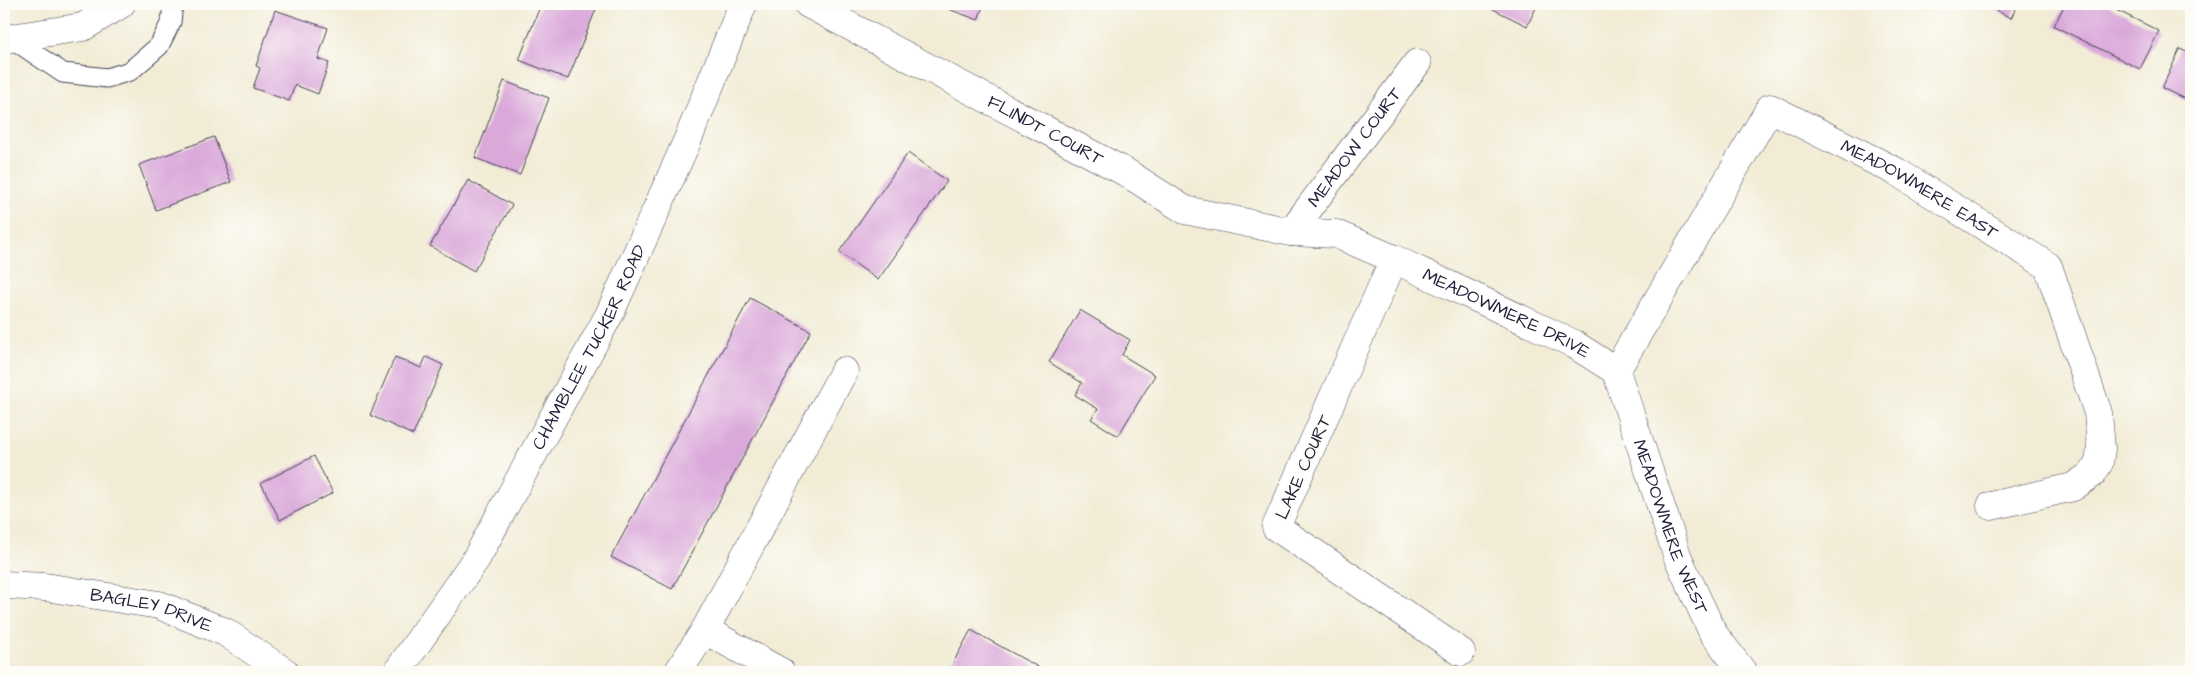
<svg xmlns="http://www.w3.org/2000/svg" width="2195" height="676" font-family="'Architects Daughter',sans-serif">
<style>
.building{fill:#daa9da}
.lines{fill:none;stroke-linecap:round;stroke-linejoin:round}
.service-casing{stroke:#414052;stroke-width:21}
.minor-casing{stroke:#414052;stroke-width:29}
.secondary-casing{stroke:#414052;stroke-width:29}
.service{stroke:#fff;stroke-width:19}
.minor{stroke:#fff;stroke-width:28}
.secondary{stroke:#fff;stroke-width:28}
.labels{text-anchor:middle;stroke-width:4;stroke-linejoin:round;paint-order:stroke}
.street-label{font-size:18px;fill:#22223b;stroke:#fdfcf7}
</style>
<rect width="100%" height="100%" fill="#fdfcf7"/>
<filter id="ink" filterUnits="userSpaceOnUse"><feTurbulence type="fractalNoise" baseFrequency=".02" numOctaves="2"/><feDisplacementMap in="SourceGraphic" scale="10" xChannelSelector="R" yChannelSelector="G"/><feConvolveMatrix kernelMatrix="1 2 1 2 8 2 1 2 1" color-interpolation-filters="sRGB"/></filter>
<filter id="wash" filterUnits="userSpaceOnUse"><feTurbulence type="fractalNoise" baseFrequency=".0096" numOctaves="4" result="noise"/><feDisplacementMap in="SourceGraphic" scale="20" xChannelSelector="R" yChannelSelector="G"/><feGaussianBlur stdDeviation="1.12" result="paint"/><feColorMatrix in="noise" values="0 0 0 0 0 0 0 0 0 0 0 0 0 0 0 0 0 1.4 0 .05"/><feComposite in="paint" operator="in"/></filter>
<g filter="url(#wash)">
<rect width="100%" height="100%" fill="#f2ecd6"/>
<g id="blocks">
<g class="building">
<polygon points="541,4 598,4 568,79 519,60"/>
<polygon points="935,4 984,4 978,20"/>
<polygon points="1483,4 1538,4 1527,26"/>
<polygon points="1984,4 2018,4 2011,18"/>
<polygon points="2065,4 2104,4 2159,31 2140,69 2054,26"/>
<polygon points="275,10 328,28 318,59 329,63 318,94 295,85 289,101 253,88 260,68 256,66"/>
<polygon points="2180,49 2191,54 2191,102 2162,88"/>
<polygon points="504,81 549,98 520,175 475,158"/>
<polygon points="214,137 231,182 156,210 139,165"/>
<polygon points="908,153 947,181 878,280 839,252"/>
<polygon points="4,160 10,208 4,209"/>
<polygon points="468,180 512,205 474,271 430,246"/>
<polygon points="750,298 811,331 672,589 611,557"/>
<polygon points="1080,310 1130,340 1122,355 1155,375 1118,436 1091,419 1098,409 1075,395 1082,383 1049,362"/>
<polygon points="395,357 421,368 426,357 443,365 413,435 370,415"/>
<polygon points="314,456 333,493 280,520 261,483"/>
<polygon points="971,630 1047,672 948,672"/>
</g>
</g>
</g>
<g filter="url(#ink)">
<use href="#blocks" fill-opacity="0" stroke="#414052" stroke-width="1"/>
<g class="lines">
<g class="service-casing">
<polyline id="service" points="11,38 63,73 107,78 130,71 159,46 171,22 173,4"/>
</g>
<g class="minor-casing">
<g id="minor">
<path id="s1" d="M808,4L1127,173L1185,210L1291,232L1336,234L1394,259L1572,343L1616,371"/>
<polyline points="4,37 11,38 83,27 121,4"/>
<path id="s2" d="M1291,232L1417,63"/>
<polyline points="1394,259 1276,527 1461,652"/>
<path id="s3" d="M1616,371L1770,108L1897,172L2048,266L2098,413L2101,449L2099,463L2092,474L2073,487L1991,506"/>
<path id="s4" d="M1616,371L1678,558L1713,633L1743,672"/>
<path id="s5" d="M4,585L45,587L159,605L225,632L285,672"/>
<polyline points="705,630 844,371"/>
<polyline points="678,672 705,630 781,672"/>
</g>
</g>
<g class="secondary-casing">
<g id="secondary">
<path id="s6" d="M397,672L476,559L610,313L688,139L743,4"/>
</g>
</g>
<use href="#service" class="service"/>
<use href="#minor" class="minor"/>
<use href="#secondary" class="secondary"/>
</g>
</g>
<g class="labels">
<g class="street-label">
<text dy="6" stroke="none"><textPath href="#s1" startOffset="269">FLINDT COURT</textPath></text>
<text dy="6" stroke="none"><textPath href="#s2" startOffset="106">MEADOW COURT</textPath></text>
<text dy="6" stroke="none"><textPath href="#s3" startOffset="475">MEADOWMERE EAST</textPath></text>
<text dy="6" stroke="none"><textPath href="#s1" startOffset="771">MEADOWMERE DRIVE</textPath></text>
<text dy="6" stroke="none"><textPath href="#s6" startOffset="378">CHAMBLEE TUCKER ROAD</textPath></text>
<text transform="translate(1303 467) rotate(-66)" y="6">LAKE COURT</text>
<text dy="6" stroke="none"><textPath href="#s4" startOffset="165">MEADOWMERE WEST</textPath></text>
<text dy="6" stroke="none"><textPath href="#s5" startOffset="150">BAGLEY DRIVE</textPath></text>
</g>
</g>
<rect width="2195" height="676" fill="none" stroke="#fdfcf7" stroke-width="20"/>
</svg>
